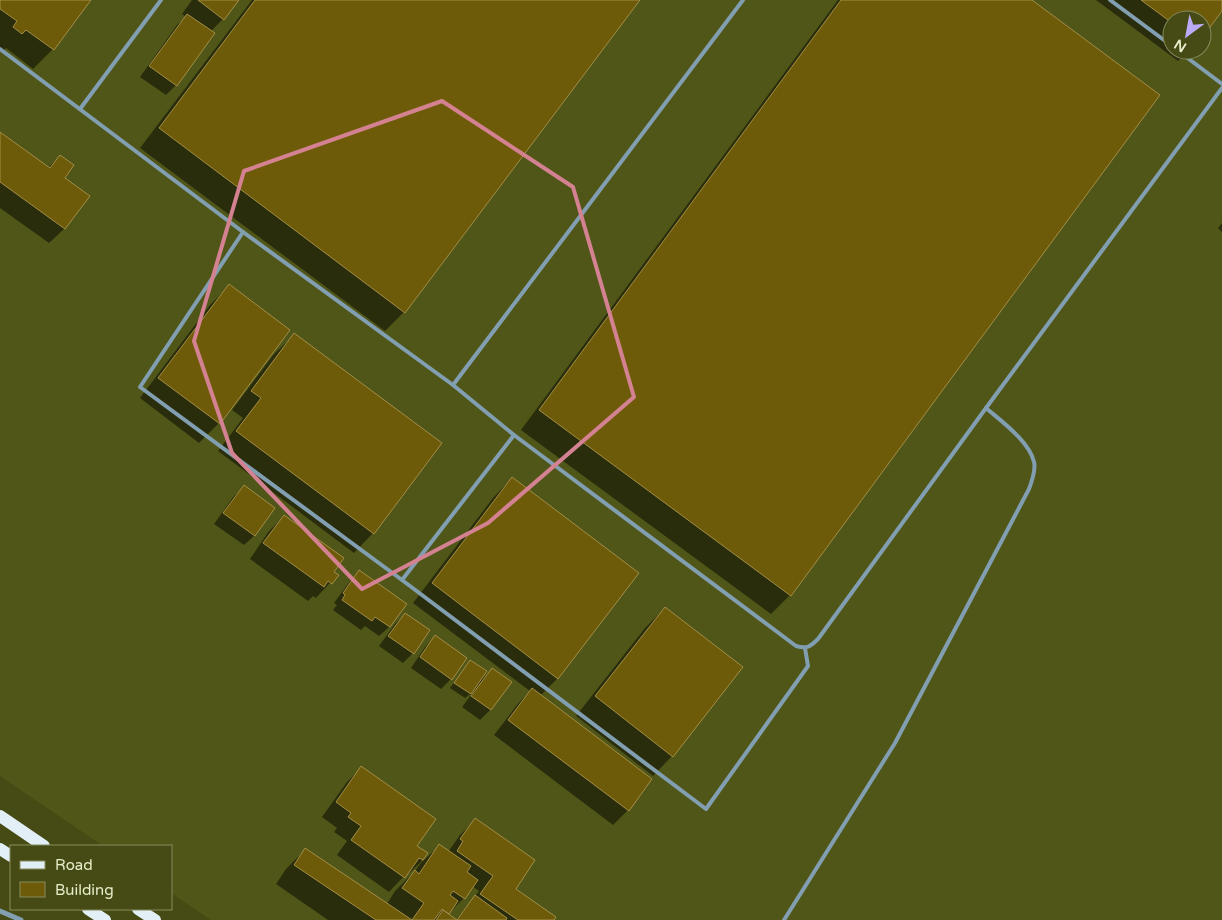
<svg xmlns="http://www.w3.org/2000/svg" width="1222" height="920" font-family="'Varela Round',sans-serif">
<style>
.built{fill:#505518;fill-rule:evenodd}
.shadow{fill:#0007}
.building{fill:#6e5b09;stroke:#a28e47}
.lines{fill:none;stroke-linecap:round;stroke-linejoin:round}
.lane{stroke:#829fb1;stroke-width:4}
.street{stroke:#829fb1;stroke-width:5}
.primary{stroke:#e3eff6;stroke-width:12}
.marked{fill:none;stroke:#d48292;stroke-width:4;stroke-linejoin:round}
</style>
<rect width="100%" height="100%" fill="#464b15"/>
<path class="built" d="M0,0H1222V920H211L171,893V846H103L0,776ZM1172,20H1202V50H1172Z"/>
<g class="shadow">
<polygon points="0,0 89,0 53,49 33,69 6,48 2,52 0,51"/>
<polygon points="192,0 237,0 223,19 210,32 176,85 166,95 140,77 177,25 186,17 182,14"/>
<polygon points="252,0 638,0 404,312 385,331 140,148"/>
<polygon points="838,0 1029,0 790,595 771,614 521,430"/>
<polygon points="1096,0 1222,0 1222,9 1202,35 1202,20 1172,20 1172,50 1189,50 1178,61"/>
<polygon points="0,133 48,168 60,156 63,178 88,196 64,229 49,243 0,208"/>
<polygon points="1222,223 1222,232 1218,228"/>
<polygon points="229,286 289,330 219,423 199,443 140,398 210,305"/>
<polygon points="294,335 373,533 354,553 218,451 243,418 232,410 274,354"/>
<polygon points="512,478 558,678 540,696 628,810 613,825 494,735 517,705 530,691 413,603 493,498"/>
<polygon points="244,487 274,508 254,536 244,545 214,524 234,496"/>
<polygon points="284,516 332,572 337,575 316,598 313,596 308,601 250,559 269,531"/>
<polygon points="359,571 405,604 389,627 379,636 365,626 361,630 333,610 337,605 334,603 350,581"/>
<polygon points="665,608 672,756 653,776 576,716 645,628"/>
<polygon points="405,614 413,653 403,663 379,646 395,624"/>
<polygon points="435,637 451,679 441,689 411,668 425,647"/>
<polygon points="470,661 480,681 492,669 510,682 490,710 480,720 462,707 471,695 470,694 465,698 450,688"/>
<polygon points="361,768 415,846 426,854 421,862 408,874 406,874 389,892 337,855 347,841 334,832 337,828 322,817 347,782"/>
<polygon points="475,820 514,889 552,920 456,920 479,891 472,886 464,898 447,915 455,920 328,920 276,884 286,869 306,849 387,904 395,891 415,871 421,863 439,846 448,852 460,835"/>
</g>
<g class="building">
<polygon points="0,0 91,0 54,50 26,30 22,34 13,27 17,21 0,9"/>
<polygon points="198,0 239,0 224,20"/>
<polygon points="255,0 640,0 405,313 159,128"/>
<polygon points="841,0 1032,0 1160,95 791,596 539,410"/>
<polygon points="1141,0 1222,0 1222,11 1202,38 1202,20 1172,20 1172,23"/>
<polygon points="187,14 215,33 177,86 149,66"/>
<polygon points="0,132 50,168 60,155 74,165 65,178 90,196 65,229 0,182"/>
<polygon points="229,284 290,330 220,424 158,378"/>
<polygon points="294,333 442,443 374,534 236,431 261,398 251,391"/>
<polygon points="512,477 639,573 558,679 432,583"/>
<polygon points="244,485 275,508 255,536 223,513"/>
<polygon points="284,515 344,558 334,572 339,575 332,584 328,581 324,587 263,543"/>
<polygon points="359,570 407,604 390,627 375,617 372,621 342,600 345,595 343,593"/>
<polygon points="665,607 743,667 673,757 595,696"/>
<polygon points="405,613 430,630 414,654 388,636"/>
<polygon points="435,635 467,658 452,680 420,657"/>
<polygon points="470,660 487,671 471,694 454,683"/>
<polygon points="492,668 512,682 491,710 471,696"/>
<polygon points="532,688 652,779 629,811 508,720"/>
<polygon points="361,766 436,819 417,846 428,853 423,860 419,858 405,878 351,840 361,826 348,817 351,813 336,802"/>
<polygon points="475,818 535,860 516,889 556,917 554,920 518,920 480,894 493,876 457,851 463,841 460,839"/>
<polygon points="439,844 471,866 467,872 478,880 465,899 453,891 450,895 458,901 449,914 442,909 434,920 412,920 424,903 402,888 415,870 419,874"/>
<polygon points="305,848 412,920 376,920 294,865"/>
<polygon points="475,895 507,918 506,920 457,920"/>
<polygon points="443,910 457,920 436,920"/>
</g>
<g class="lines">
<g class="lane">
<polyline points="1110,0 1172,46"/>
<path d="M0,49L243,232L453,385L514,435L796,646C807,649 810,647 818,639L986,408L1222,88"/>
<polyline points="1177,50 1222,84"/>
<polyline points="80,109 161,0"/>
<polyline points="243,232 140,387 402,580 706,809 808,666 805,648"/>
<polyline points="453,385 743,0"/>
<polyline points="402,580 514,435"/>
<path d="M784,920L895,743L1029,489C1032,481 1036,470 1034,462C1029,441 1001,421 986,408"/>
</g>
<polyline class="street" points="0,911 21,920"/>
<g class="primary">
<polyline points="0,816 44,846"/>
<polyline points="0,849 11,856"/>
<polyline points="88,909 105,920"/>
<polyline points="138,909 155,920"/>
</g>
</g>
<path class="marked" d="M442,101L573,187L634,397L488,523L362,589L232,453L194,341L244,171Z"/>
<rect x="10" y="845" width="162" height="65" fill="#464b15" stroke="#868b5d"/>
<rect x="20" y="861" width="25" height="8" fill="#e3eff6" stroke="#868b5d"/>
<text x="55" y="870" font-size="15" fill="#e7ecc9">Road</text>
<rect x="20" y="882" width="25" height="15" fill="#6e5b09" stroke="#868b5d"/>
<text x="55" y="895" font-size="15" fill="#e7ecc9">Building</text>
<g transform="translate(1187 35) rotate(212)"><circle r="24" fill="#464b15" stroke="#868b5d"/>
<path d="M0-4L9 19L0 12L-9 19Z" fill="#bbaaf6"/>
<text y="-8" font-size="14" font-weight="bold" text-anchor="middle" fill="#e7ecc9">N</text>
</g>
</svg>
